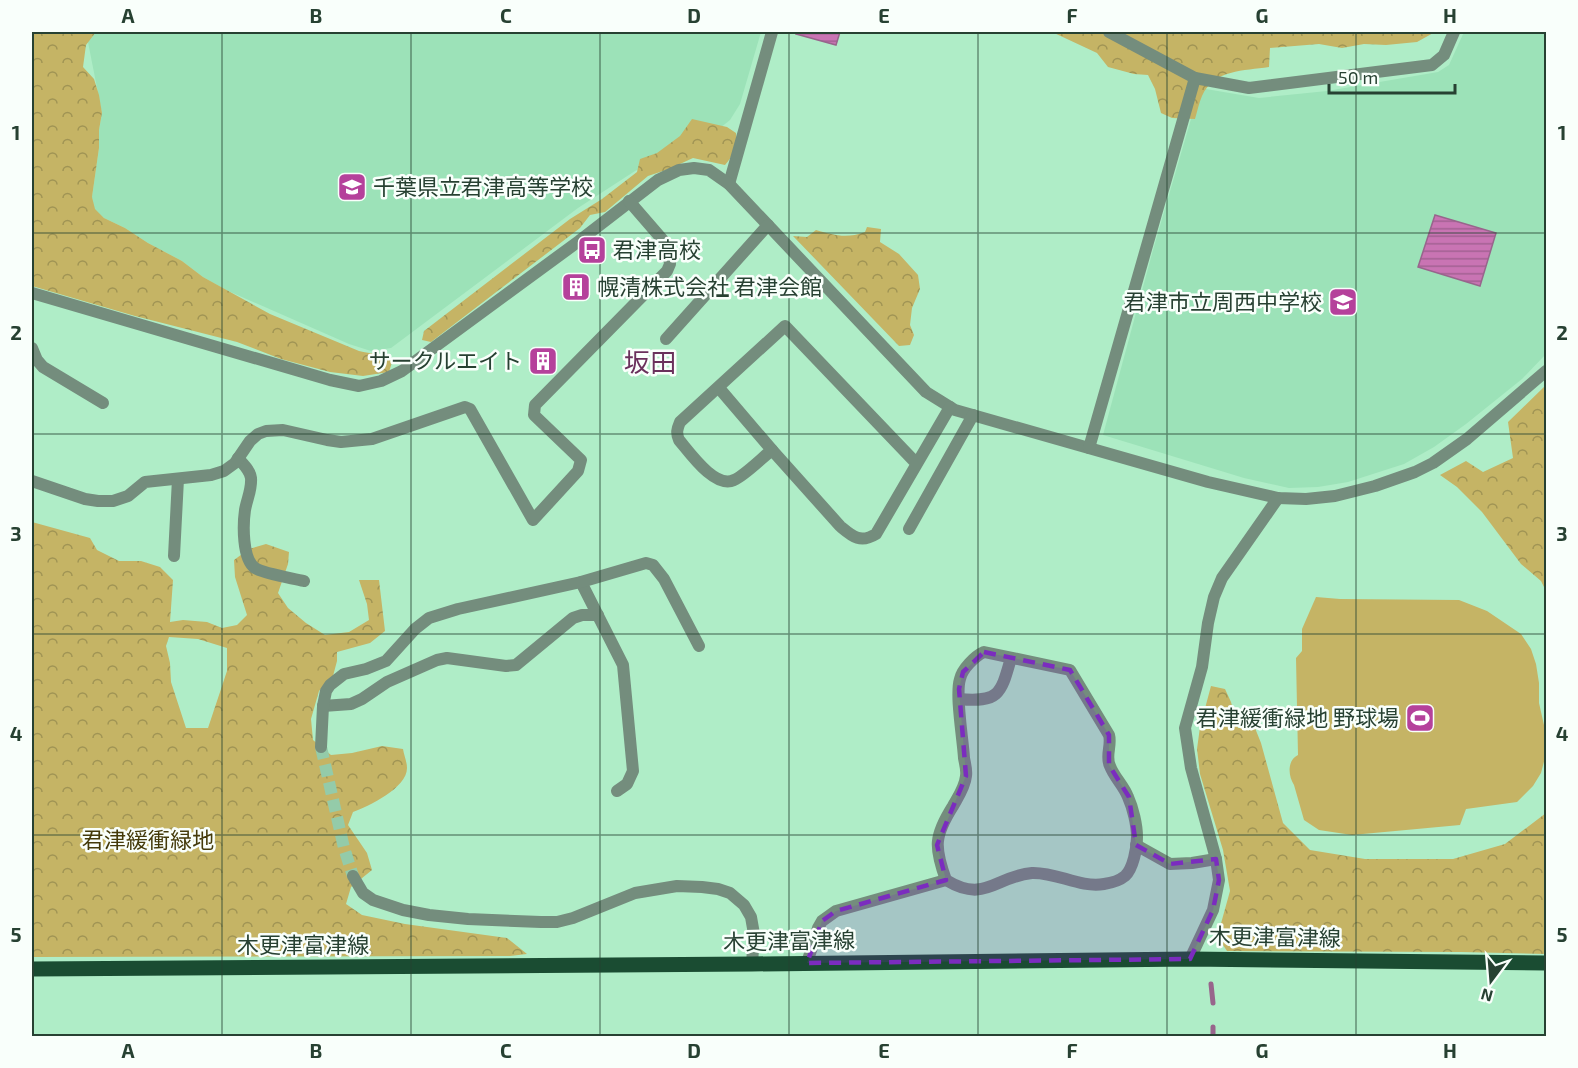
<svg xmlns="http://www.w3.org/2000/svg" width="1578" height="1068" font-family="'Exo 2','Noto Sans JP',sans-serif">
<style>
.built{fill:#9ce2b8}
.forest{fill:url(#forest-crowns);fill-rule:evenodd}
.pitch{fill:#c5b465}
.water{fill:url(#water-rules);stroke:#98658c;stroke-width:1.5}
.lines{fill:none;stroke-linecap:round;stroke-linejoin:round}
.stream{stroke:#98658c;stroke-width:5}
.minor-tunnel{stroke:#94cba9;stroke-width:12;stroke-dasharray:12 6;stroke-linecap:butt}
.minor{stroke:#748d7d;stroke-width:12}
.primary{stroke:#1a4c32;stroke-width:15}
.marked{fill:#7b2cbf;fill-opacity:0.2;stroke:#7b2cbf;stroke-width:4.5;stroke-dasharray:12 8;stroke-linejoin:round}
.grid{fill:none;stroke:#274132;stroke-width:1.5;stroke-opacity:0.55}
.labels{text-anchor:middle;stroke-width:5;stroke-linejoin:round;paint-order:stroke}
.poi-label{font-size:22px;fill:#274132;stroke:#f9fffb;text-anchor:start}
.park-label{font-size:22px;fill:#443a0a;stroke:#f9fffb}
.street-label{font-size:22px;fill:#274132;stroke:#f9fffb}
.quarter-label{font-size:26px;fill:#6a315c;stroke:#f9fffb}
.neatline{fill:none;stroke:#274132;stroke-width:2}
.grid-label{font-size:20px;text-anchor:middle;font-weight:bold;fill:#274132}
</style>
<defs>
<pattern id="forest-crowns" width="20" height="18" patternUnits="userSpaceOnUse" patternTransform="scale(1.5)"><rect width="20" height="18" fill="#c5b465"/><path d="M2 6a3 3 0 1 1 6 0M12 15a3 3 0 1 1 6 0" fill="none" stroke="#a09454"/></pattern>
<pattern id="water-rules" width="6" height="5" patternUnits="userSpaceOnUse" patternTransform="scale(1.5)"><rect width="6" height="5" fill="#c974b3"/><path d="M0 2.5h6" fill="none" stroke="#a36192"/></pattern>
</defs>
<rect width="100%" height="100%" fill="#afedc7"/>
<g class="built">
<polygon points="86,32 761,32 740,104 730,120 715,132 635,171 578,208 391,348 371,351 349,344 226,290 203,277 182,261 148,243 125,228 104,218 94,209 92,197 99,148 99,130 102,113"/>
<polygon points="1464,32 1546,32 1546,354 1522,379 1466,424 1434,447 1404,464 1348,482 1318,487 1289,488 1244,478 1103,435 1153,250 1200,88 1259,98 1327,91 1438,72 1449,65"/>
</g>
<g class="forest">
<path d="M32,32H96L86,45L83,67L94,79L99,95L102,113L99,130V148L92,197L95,209L104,218L125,228L148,243L182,261L203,277L270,314L359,351C371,354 382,354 393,359L389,372L363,376L330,372L281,359L237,342L135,316L32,286Z"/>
<path d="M1052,32H1435L1417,42L1386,45L1364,44L1342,48L1319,44L1270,48L1269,67C1244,71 1214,69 1202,96C1199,103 1197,112 1195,119L1172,118L1161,113L1155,89L1148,75L1134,74L1108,67L1097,53Z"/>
<path d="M692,119L727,127L736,133C737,147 734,155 725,165L693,158L669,169L648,176L605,212L590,215L580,228L431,342L422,340L424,331L570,219L602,199L637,172L640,159L657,153L680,136Z"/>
<path d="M867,227L881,229L880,242L899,254L918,275L920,289L912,308L910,325L914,335L910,345L899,346L793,236L807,237L816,230C834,235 846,239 865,232Z"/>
<polygon points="1546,385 1546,591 1541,581 1521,564 1482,512 1457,487 1440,475 1466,461 1483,472 1513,458 1508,422"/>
<path d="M32,522L90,538L97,550L119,561H141L160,567L173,580L170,622L183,620L207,622L222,628L237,625L247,615L235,577L234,560L249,549L266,544L289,552L288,564L278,593L288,608L306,623L325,635L349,632L369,620L367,604L359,580H379L385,631L370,643L337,652V661L333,676L319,691L311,719L313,740L331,755L352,753L382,746L403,749C404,755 407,762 407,768C407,788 369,806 353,812L348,825L367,853L372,870L351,887L346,904L362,915L405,924L507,938L527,954L510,956L32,957ZM169,637L198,639L227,648V671L208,728H186L171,682L170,663L166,646Z"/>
<polygon points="1211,686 1225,689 1231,702 1238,728 1255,728 1261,743 1283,823 1310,850 1365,859 1453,859 1505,844 1546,813 1546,954 1461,952 1227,951 1221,942 1220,927 1230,891 1223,850 1200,774 1197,749 1200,727"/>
</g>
<path class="pitch" d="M1316,597L1340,599L1459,600L1487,611L1521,634L1531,649L1536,664L1539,683V703L1546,734V754L1541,773L1533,786L1517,802L1466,809L1460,825L1352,835L1319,830L1304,820L1294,785C1288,776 1287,760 1298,755L1296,658L1302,651V629Z"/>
<g class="water">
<polygon points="797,32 840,32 836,45 796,34"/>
<polygon points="1435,215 1496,233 1480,286 1418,267"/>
</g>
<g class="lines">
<g class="stream">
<polyline points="1211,984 1213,1003"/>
<polyline points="1213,1036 1213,1027"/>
</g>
<polyline class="minor-tunnel" points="321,747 344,848 353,876"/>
<g class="minor">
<polyline points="1109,32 1195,78 1249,88 1432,65 1444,55 1454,32"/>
<polyline points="729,184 772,32"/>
<polyline points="32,293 330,380 359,386 381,381 402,371 579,241 658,180 679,170 694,168 709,170 729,184 926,392 955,410 1208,482 1278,498 1306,499 1335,496 1375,486 1415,472 1433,463 1467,439 1546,371"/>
<polyline points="666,339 768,225"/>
<polyline points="32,348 37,360 43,367 103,403"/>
<polyline points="719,388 772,450"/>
<polyline points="1089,448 1195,78"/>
<path d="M238,458C243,464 250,470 251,478C252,489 247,499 245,510C243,524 242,559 255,568C264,574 292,578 304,581"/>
<path d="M916,463L785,326L680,422C677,429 676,433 679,440C690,453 715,489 734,480C744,476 763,457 772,450L840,526C852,536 860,544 876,534L950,407"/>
<polyline points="32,481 85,499 98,501 113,501 128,496 145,482 211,475 224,471 235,463 250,441 258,434 266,431 283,430 327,440 341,442 372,439 465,407 470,409 533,520 578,471 581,460 534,415 535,405 667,271 670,264 668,246 629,201"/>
<polyline points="909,529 973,415"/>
<polyline points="174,556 178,479"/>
<polyline points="581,582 623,665 633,771 627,784 617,791"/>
<path d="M984,652L1070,670L1109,735C1112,745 1105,756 1110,766C1114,777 1124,786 1128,797C1133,808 1137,825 1137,837C1137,848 1133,869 1125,876C1119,881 1111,883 1104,884C1079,888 1057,872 1032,873C996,876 985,904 946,880C934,847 934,836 953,806C958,797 965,787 966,776C967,770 965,764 964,758C963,739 955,695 960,679C962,669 975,656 984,652Z"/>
<path d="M959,699C1000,703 1001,693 1011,658"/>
<polyline points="323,706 351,704 362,699 387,682 437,660 447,658 506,666 516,665 573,618 582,615 598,615"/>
<polyline points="321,747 323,706 326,691 330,685 344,674 366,669 386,661 415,629 429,618 458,609 581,582 646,563 653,565 664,579 699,646"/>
<polyline points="1136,845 1170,864 1192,863 1216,859"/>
<polyline points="353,876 363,893 373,900 403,910 429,915 468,919 541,922 557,922 573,918 635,893 677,886 702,887 718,889 730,893 744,905 751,917 754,934 752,964"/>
<polyline points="1190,959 1213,910 1219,880 1216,859 1191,768 1185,728 1202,667 1208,623 1214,597 1222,578 1278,498"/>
<polyline points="807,963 818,928 822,921 836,911 946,880"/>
</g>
<polyline class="primary" points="32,969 752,964 1190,959 1546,963"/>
</g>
<path class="marked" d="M984,652L1070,670L1109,735V765L1129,797L1136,845L1170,864L1216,859L1219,880L1213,910L1190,959L807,963L822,921L836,911L946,880L937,845L966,776L959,689L963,672Z"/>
<path class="grid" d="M222,32V1036M411,32V1036M600,32V1036M789,32V1036M978,32V1036M1167,32V1036M1356,32V1036M32,233H1546M32,434H1546M32,634H1546M32,835H1546"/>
<defs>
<g id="school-square" transform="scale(1.5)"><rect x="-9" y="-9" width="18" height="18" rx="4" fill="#b5419b" stroke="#f9fffb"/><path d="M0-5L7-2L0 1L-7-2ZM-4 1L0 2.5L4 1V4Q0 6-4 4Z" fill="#fff"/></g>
<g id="bus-square" transform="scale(1.5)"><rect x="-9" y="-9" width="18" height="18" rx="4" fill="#b5419b" stroke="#f9fffb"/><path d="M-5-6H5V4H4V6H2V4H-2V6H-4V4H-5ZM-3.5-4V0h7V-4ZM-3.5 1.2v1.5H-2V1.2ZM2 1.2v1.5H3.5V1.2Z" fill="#fff"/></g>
<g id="building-square" transform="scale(1.5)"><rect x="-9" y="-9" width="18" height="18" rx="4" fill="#b5419b" stroke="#f9fffb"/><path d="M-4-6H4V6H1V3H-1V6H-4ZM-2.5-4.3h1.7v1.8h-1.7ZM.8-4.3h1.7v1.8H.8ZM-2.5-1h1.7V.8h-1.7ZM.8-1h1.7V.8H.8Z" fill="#fff"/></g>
<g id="stadium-square" transform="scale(1.5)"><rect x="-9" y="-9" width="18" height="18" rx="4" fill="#b5419b" stroke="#f9fffb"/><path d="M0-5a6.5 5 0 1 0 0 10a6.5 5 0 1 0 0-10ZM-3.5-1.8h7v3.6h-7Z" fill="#fff"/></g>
</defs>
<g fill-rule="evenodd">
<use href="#school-square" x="352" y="187"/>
<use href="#bus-square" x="592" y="250"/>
<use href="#building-square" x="576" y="287"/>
<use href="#school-square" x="1343" y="302"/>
<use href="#building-square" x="543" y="361"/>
<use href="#stadium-square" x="1420" y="718"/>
</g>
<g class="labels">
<g class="poi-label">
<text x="373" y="195">千葉県立君津高等学校</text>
<text x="613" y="258">君津高校</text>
<text x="597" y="295">幌清株式会社 君津会館</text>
<text x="1322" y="310" text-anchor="end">君津市立周西中学校</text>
<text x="522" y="369" text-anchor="end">サークルエイト</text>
<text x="1399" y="726" text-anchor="end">君津緩衝緑地 野球場</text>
</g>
<g class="park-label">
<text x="148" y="848">君津緩衝緑地</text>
</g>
<g class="street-label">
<text transform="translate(1275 937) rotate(1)" y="8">木更津富津線</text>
<text transform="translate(789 941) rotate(-1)" y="8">木更津富津線</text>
<text x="303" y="953">木更津富津線</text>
</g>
<g class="quarter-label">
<text x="650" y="372">坂田</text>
</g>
</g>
<rect width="1578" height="1068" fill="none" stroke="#f9fffb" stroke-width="66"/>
<g transform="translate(1491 981) rotate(196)" stroke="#f9fffb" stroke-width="4.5" paint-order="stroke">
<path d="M0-4.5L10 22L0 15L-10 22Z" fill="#274132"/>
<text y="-9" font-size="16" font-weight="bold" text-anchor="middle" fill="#274132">N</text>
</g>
<path d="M1329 84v9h126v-9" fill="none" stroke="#274132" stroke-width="3"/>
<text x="1338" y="84" font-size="18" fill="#274132" stroke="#f9fffb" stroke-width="4.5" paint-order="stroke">50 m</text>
<rect x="33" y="33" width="1512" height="1002" class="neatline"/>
<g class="grid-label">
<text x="128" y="23">A</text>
<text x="316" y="23">B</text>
<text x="506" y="23">C</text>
<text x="694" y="23">D</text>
<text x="884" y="23">E</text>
<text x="1072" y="23">F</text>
<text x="1262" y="23">G</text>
<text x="1450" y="23">H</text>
<text x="16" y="140">1</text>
<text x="1562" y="140">1</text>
<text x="16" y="340">2</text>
<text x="1562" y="340">2</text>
<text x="16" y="541">3</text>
<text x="1562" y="541">3</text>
<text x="16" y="741">4</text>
<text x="1562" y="741">4</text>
<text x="16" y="942">5</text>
<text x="1562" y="942">5</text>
<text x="128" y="1058">A</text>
<text x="316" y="1058">B</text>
<text x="506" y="1058">C</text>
<text x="694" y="1058">D</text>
<text x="884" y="1058">E</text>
<text x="1072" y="1058">F</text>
<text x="1262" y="1058">G</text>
<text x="1450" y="1058">H</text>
</g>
</svg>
